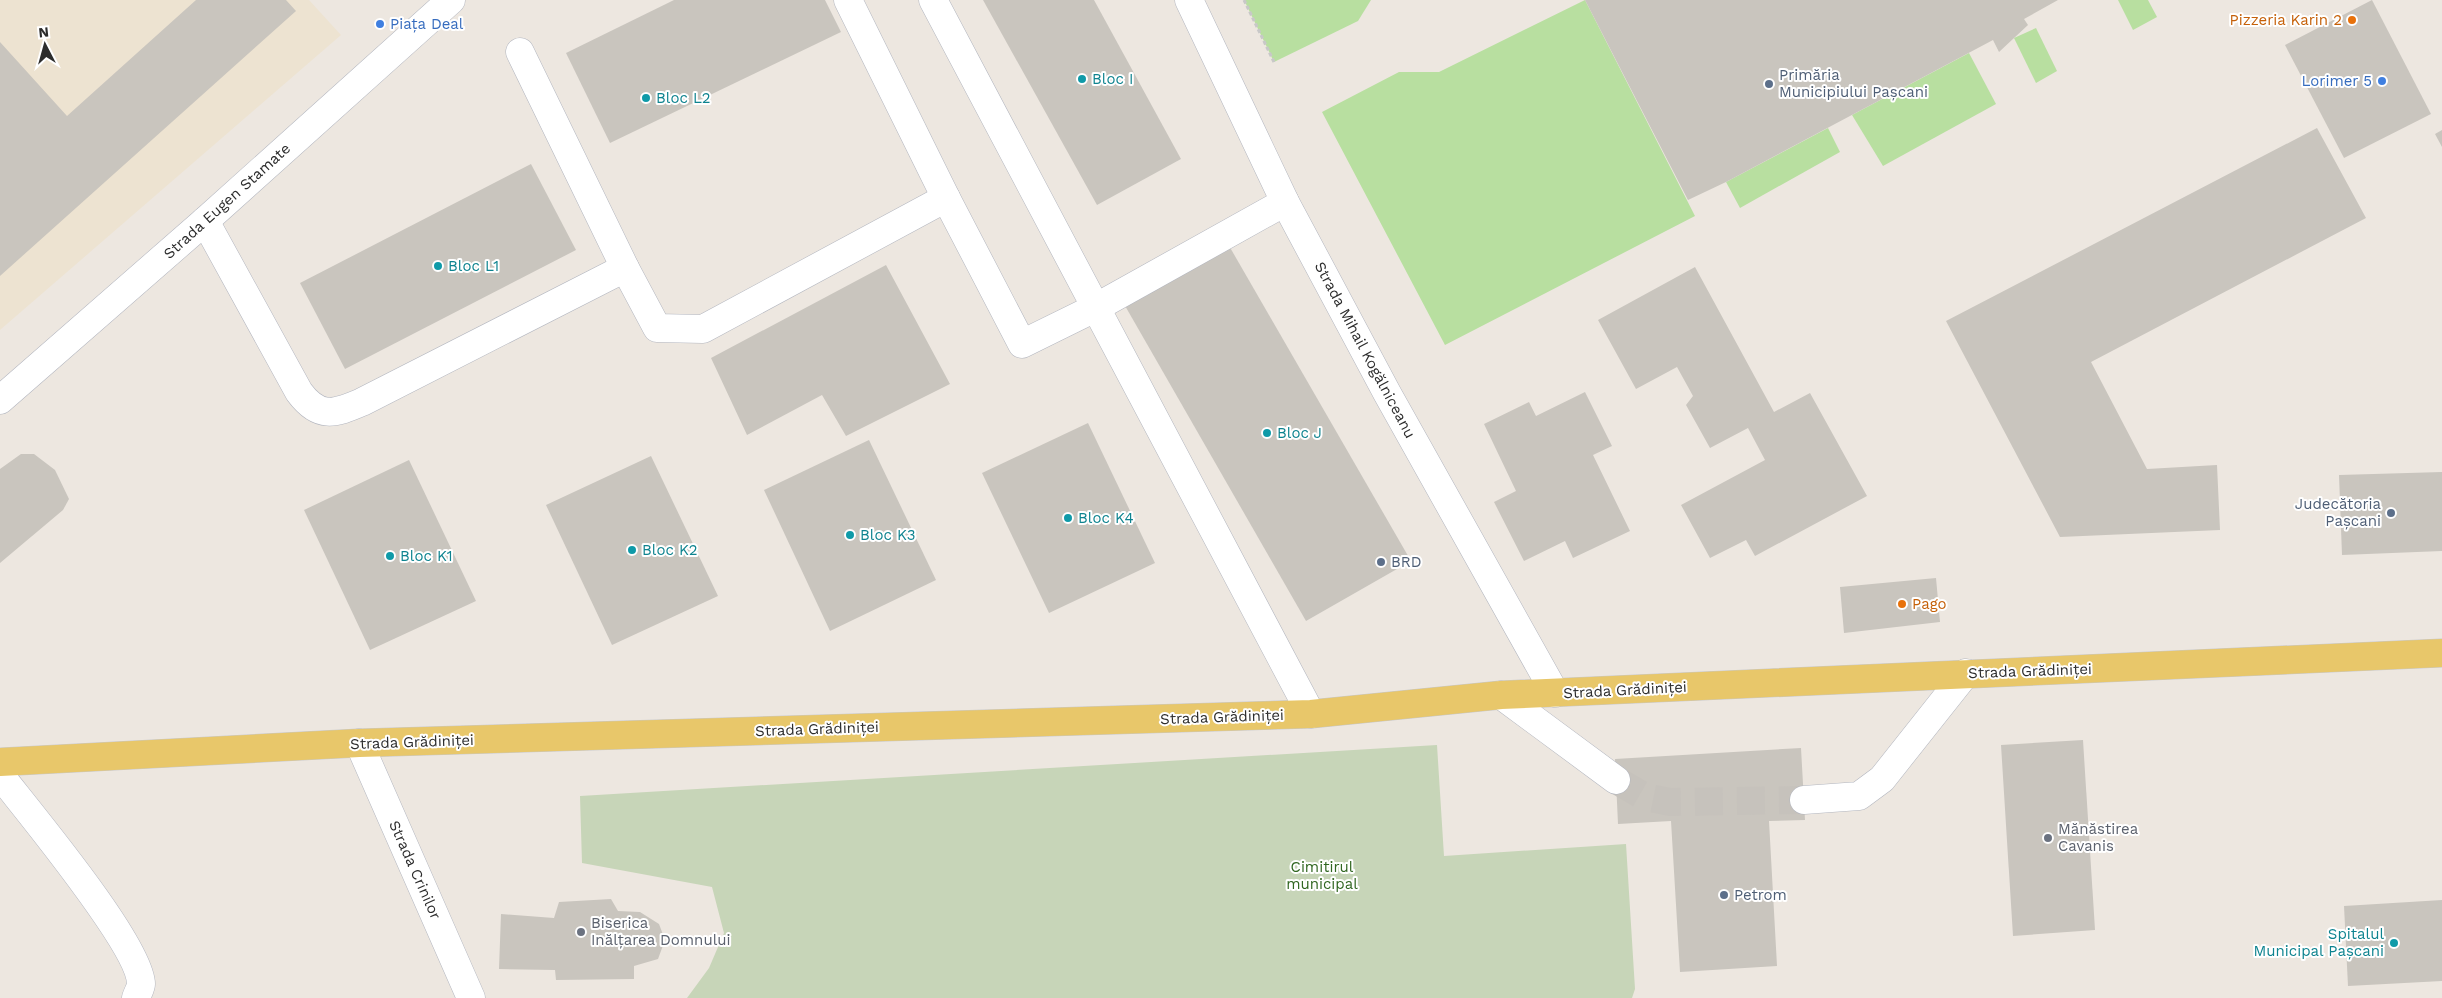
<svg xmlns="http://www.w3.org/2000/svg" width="2442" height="998" font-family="'Work Sans',sans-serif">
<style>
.education{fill:#ede3d1}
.green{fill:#b8dfa0}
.cemetery{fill:#c7d5b8}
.building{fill:#c9c5be}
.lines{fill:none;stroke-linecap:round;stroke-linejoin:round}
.minor-tunnel{stroke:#c6c2bc;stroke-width:28;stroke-dasharray:28 14;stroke-linecap:butt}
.minor-casing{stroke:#b3b6bf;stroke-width:29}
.major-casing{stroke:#c8c8c8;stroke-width:29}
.path{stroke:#c8c8c8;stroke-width:3;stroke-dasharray:4 2.5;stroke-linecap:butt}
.minor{stroke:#fff;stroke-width:28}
.major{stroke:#e8c76a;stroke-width:28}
.food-dot{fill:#e8710a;stroke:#fff;stroke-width:2}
.shop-dot{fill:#3f7fe0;stroke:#fff;stroke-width:2}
.culture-dot{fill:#0f9aa8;stroke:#fff;stroke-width:2}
.service-dot{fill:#5c6f8a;stroke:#fff;stroke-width:2}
.worship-dot{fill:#6b7280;stroke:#fff;stroke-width:2}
.labels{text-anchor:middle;stroke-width:4;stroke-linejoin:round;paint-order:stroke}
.food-label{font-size:15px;fill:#c56008;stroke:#fff;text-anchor:end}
.shop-label{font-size:15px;fill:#366cbe;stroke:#fff;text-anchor:start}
.service-label{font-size:15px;fill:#4e5e75;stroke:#fff;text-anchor:start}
.culture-label{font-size:15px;fill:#0d838f;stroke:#fff;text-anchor:start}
.street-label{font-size:15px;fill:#2c2c2c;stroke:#fff}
.worship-label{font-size:15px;fill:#5b616d;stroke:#fff;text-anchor:start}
.park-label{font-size:15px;fill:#306620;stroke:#fff}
</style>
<rect width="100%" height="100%" fill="#ede7e0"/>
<polygon class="education" points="0,0 309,0 341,35 0,330"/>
<g class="green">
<polygon points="1244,0 1371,0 1358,21 1274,62"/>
<polygon points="1585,0 1695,216 1445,345 1322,112 1399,72 1439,72"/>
<polygon points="2118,0 2148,0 2157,17 2133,30"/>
<polygon points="2036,28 2057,71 2036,83 2014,38"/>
<polygon points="1969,53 1996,104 1883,166 1852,115"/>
<polygon points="1828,128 1840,152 1740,208 1726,182"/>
</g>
<polygon class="cemetery" points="1437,745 1444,856 1626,844 1635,989 1632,998 687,998 709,968 724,933 712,887 582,863 580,796"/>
<g class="building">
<polygon points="196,0 286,0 296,11 0,276 0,42 67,116"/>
<polygon points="674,0 825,0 841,32 610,143 566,53"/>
<polygon points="983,0 1094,0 1181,159 1097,205"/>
<polygon points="1585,0 2058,0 2024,19 2028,25 1999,52 1993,40 1726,182 1688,200"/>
<polygon points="2372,0 2431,114 2344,158 2285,45"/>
<polygon points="2317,128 2366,218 2091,362 2147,469 2217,465 2220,530 2060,537 1946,321"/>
<polygon points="2442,130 2442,147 2435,134"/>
<polygon points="531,164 576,250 345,369 300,283"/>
<polygon points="1228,244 1411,561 1306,621 1124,304"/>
<polygon points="886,265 950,384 846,436 822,395 747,435 711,358"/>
<polygon points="1695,267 1774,412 1810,393 1867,496 1755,556 1746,540 1710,558 1681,505 1765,460 1748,428 1710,448 1686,405 1693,396 1677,367 1636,389 1598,320"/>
<polygon points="1585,392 1612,446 1593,455 1630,531 1573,558 1565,541 1524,561 1494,502 1516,491 1484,424 1529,402 1536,416"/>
<polygon points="1088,423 1155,563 1049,613 982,473"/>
<polygon points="869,440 936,580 830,631 764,490"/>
<polygon points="21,454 34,454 55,470 69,499 63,510 0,563 0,469"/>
<polygon points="651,456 718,596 612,645 546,505"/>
<polygon points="409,460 476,601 370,650 304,510"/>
<polygon points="2442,472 2442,551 2342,555 2339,475"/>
<polygon points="1936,578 1940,622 1844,633 1840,587"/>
<polygon points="2083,740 2095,930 2013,936 2001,745"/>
<polygon points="1801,748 1805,820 1769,821 1777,966 1680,972 1671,821 1618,824 1615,759"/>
<polygon points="611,899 618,911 640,912 659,924 665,940 658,959 634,966 634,979 556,980 555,970 499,969 501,914 554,918 559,902"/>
<polygon points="2442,900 2442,981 2348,986 2344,906"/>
</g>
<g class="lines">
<polyline class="minor-tunnel" points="1616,780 1645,797 1670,802 1804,800"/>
<g class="minor-casing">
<g id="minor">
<polyline points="848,0 946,198"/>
<polyline points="933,0 1311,714"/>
<polyline points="1189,0 1285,202 1387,393 1555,693"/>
<polyline points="520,52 625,268"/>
<path d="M205,221L299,392C319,419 334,414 362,402L625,268L657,328L703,329L946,198L1022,344L1095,308L1285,202"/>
<polyline points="0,400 205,221 451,0"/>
<polyline points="1501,695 1616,780"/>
<polyline points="359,743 471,998"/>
<path d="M0,775C28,811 141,946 141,984C141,988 137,994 136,998"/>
<polyline points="1804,800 1859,796 1882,779 1966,673"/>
</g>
</g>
<g class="major-casing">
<polyline id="major" points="0,762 359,743 1311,714 1501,695 2442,653"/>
</g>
<polyline class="path" points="1244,0 1274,62"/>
<use href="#minor" class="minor"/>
<use href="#major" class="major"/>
</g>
<g class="food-dot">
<circle cx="2352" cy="20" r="5"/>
<circle cx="1902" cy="604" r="5"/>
</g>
<g class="shop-dot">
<circle cx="380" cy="24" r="5"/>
<circle cx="2382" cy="81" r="5"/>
</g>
<g class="culture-dot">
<circle cx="1082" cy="79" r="5"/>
<circle cx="646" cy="98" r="5"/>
<circle cx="438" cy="266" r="5"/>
<circle cx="1267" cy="433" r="5"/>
<circle cx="1068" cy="518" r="5"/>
<circle cx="850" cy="535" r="5"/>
<circle cx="632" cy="550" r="5"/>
<circle cx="390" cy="556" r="5"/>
<circle cx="2394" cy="943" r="5"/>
</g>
<g class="service-dot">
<circle cx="1769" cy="84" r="5"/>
<circle cx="2391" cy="513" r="5"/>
<circle cx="1381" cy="562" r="5"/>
<circle cx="1724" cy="895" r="5"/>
</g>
<g class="worship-dot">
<circle cx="2048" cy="838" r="5"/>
<circle cx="581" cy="932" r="5"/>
</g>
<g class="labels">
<g class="food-label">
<text x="2342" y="25">Pizzeria Karin 2</text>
<text x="1912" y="609" text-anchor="start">Pago</text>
</g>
<g class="shop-label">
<text x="390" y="29">Piața Deal</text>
<text x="2372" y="86" text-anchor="end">Lorimer 5</text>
</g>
<g class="service-label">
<text x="1779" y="80">Primăria<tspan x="1779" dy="17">Municipiului Pașcani</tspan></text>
<text x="2381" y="509" text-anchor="end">Judecătoria<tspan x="2381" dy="17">Pașcani</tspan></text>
<text x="1391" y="567">BRD</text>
<text x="1734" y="900">Petrom</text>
</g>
<g class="culture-label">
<text x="1092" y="84">Bloc I</text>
<text x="656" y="103">Bloc L2</text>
<text x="448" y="271">Bloc L1</text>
<text x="1277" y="438">Bloc J</text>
<text x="1078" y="523">Bloc K4</text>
<text x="860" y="540">Bloc K3</text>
<text x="642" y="555">Bloc K2</text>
<text x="400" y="561">Bloc K1</text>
<text x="2384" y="939" text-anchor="end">Spitalul<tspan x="2384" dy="17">Municipal Pașcani</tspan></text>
</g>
<g class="street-label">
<text transform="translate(227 201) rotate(-42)" y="5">Strada Eugen Stamate</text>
<text transform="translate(1365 350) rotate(62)" y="5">Strada Mihail Kogălniceanu</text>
<text transform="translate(2030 671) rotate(-2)" y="5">Strada Grădiniței</text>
<text transform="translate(1625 690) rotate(-3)" y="5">Strada Grădiniței</text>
<text transform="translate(1222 717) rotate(-2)" y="5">Strada Grădiniței</text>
<text transform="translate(817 729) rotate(-2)" y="5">Strada Grădiniței</text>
<text transform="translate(412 742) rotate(-2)" y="5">Strada Grădiniței</text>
<text transform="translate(415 870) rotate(66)" y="5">Strada Crinilor</text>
</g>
<g class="worship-label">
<text x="2058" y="834">Mănăstirea<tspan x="2058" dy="17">Cavanis</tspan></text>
<text x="591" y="928">Biserica<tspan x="591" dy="17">Inălțarea Domnului</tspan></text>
</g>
<g class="park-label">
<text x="1322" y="872">Cimitirul<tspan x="1322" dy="17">municipal</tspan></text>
</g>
</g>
<g transform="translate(45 45) rotate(354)" stroke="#ffffff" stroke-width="4" paint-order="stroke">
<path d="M0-4L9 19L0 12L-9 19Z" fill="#2c2c2c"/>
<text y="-8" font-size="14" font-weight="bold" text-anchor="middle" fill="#2c2c2c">N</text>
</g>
</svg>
